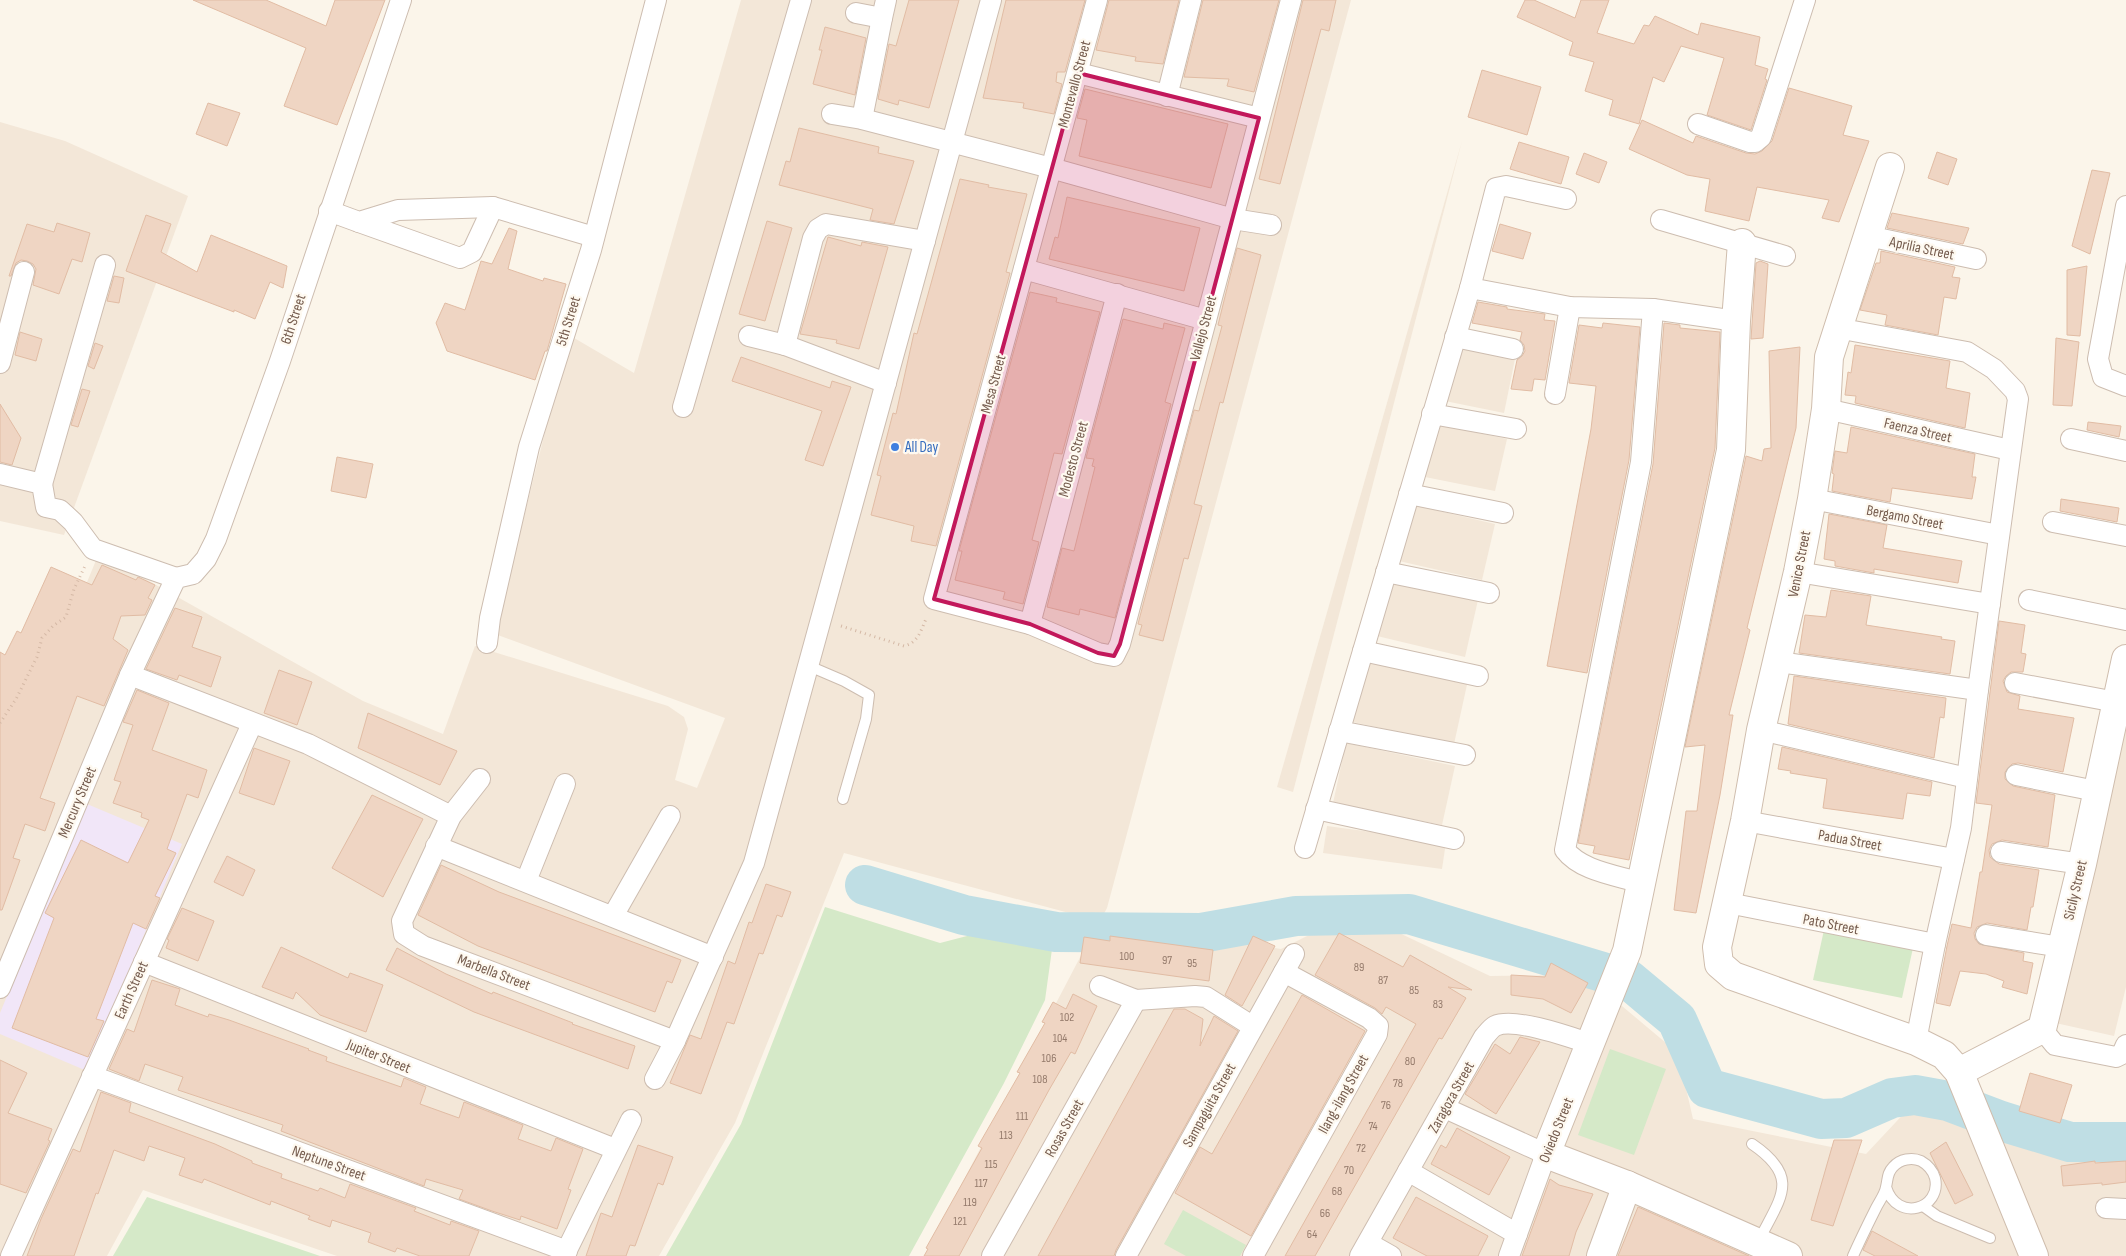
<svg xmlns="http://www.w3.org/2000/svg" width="2126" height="1256" font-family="'Sofia Sans Condensed',sans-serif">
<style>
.residential{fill:#f3e7d8}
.education{fill:#f1e6f8}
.green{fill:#d5e9c8}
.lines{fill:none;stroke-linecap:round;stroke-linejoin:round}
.river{stroke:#bfdee4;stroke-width:40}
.building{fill:#efd5c3;stroke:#e1bca4}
.lane-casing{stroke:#cdbdb0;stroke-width:12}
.street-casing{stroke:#cdbdb0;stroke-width:22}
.secondary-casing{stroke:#cfbdad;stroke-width:30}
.path{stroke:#d4b8a5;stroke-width:3;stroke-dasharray:1 4;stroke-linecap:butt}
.lane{stroke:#fff;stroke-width:10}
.street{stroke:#fff;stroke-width:20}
.secondary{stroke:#fff;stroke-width:28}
.marked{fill:#c2185b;fill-opacity:0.2;stroke:#c2185b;stroke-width:4;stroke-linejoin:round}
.shop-dot{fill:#3f7fe0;stroke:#fef9f0;stroke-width:2}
.labels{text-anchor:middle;stroke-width:4.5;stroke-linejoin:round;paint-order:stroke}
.number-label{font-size:12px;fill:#947a6b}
.street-label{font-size:15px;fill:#755c4e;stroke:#fef9f0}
.shop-label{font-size:15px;fill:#366cbe;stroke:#fef9f0;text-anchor:start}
</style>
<rect width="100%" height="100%" fill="#fbf5ea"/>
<g class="residential">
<polygon points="741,0 1351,0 1107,908 1100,921 1281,949 1355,912 1490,976 1585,975 1678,1053 1693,1119 1866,1154 1910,1107 2059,1159 2126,1156 2126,1256 924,1256 1099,921 844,853 735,1123 659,1256 337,1256 143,1190 107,1256 0,1256 0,794 99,553 363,701 443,734 475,646 668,706 684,717 688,729 675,780 697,788 725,718 495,634 569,335 634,373"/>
<polygon points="0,122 65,141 188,196 64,535 0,521"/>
<polygon points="1462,141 1293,792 1277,787"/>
<polygon points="1456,347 1515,359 1504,413 1445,401"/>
<polygon points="1432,423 1507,439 1495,491 1420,476"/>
<polygon points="1413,505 1495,524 1482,580 1399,561"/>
<polygon points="1390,580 1478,600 1465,657 1377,636"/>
<polygon points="1367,659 1468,680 1454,744 1353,722"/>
<polygon points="2126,697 2126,987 2114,1036 2051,1022"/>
<polygon points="1346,743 1455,766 1442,825 1333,803"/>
<polygon points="1327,826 1446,842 1442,869 1323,853"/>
</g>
<polygon class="education" points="87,804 182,844 87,1071 0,1034 0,1013"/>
<g class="green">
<polygon points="1010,906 1087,925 1080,937 1053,942 1045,1000 1004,1083 909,1256 666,1256 741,1124 825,907 940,943 994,929"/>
<polygon points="1824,930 1913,948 1902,998 1813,980"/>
<polygon points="1610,1049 1666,1069 1634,1155 1578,1135"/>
<polygon points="147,1197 320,1256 113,1256"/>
<polygon points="1183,1210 1246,1245 1240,1256 1186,1256 1164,1244"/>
</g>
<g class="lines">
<polyline class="river" points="865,885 964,915 1056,932 1201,933 1296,916 1409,914 1629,980 1677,1020 1707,1088 1821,1119 1846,1118 1892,1098 1915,1095 1948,1101 2001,1121 2070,1142 2126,1142"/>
</g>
<g class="building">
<polygon points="193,0 266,0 326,26 335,0 385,0 337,125 284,106 306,48"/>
<polygon points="909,0 959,0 929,108 899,100 898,105 878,99 889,44 896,46"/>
<polygon points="1006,0 1085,0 1065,72 1057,72 1056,82 1062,84 1054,114 1023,108 1024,103 983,98"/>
<polygon points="1109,0 1179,0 1163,64 1135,61 1136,57 1096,50"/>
<polygon points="1203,0 1279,0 1254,92 1227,86 1229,79 1184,77"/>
<polygon points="1303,0 1336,0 1329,31 1321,29 1280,184 1259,179"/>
<polygon points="1525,0 1534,0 1575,18 1581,0 1609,0 1597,33 1634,44 1644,25 1649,26 1655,16 1698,35 1701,23 1760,37 1755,65 1768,69 1765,79 1767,80 1751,130 1707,115 1724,58 1681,46 1664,82 1653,77 1639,124 1609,115 1613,100 1585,91 1594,62 1569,55 1573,42 1517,17"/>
<polygon points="825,27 866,38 855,95 813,84 822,50 819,50"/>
<polygon points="1482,70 1541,87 1527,135 1468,117"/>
<polygon points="1789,88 1852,106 1843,135 1869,141 1839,222 1822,218 1829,200 1757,187 1749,221 1705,211 1710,179 1687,175 1629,149 1642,120 1693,143 1696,136 1746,153 1755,154 1762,151 1772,141"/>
<polygon points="1085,89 1228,124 1211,188 1079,156 1087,120 1077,118"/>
<polygon points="208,103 240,113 227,146 196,134"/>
<polygon points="799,128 879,147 878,153 914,161 894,224 870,220 873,209 779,185 786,161 790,162"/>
<polygon points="1519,142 1569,157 1561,184 1510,169"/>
<polygon points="1937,152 1957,159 1948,185 1928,178"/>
<polygon points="1584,153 1607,162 1599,183 1576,174"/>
<polygon points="2092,170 2110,173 2090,254 2072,246"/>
<polygon points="960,179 989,185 988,187 1027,194 1006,272 1010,273 936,546 911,541 914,526 871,515 881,476 877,475 893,413 896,414 914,333 917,334"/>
<polygon points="1067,197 1200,228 1184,291 1049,259 1055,237 1058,238"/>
<polygon points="1892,213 1969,228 1963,244 1887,228"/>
<polygon points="146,215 171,224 161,252 197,272 211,235 287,266 283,288 270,282 255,319 234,310 234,312 126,271"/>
<polygon points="767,221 792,228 765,321 739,314"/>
<polygon points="57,223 90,233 82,262 72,259 59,294 33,285 36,269 33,264 27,261 21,260 16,263 11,276 9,276 27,224 54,232"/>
<polygon points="1500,224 1531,233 1523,259 1492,251"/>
<polygon points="509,228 517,231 508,269 543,281 544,278 566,284 547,351 545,351 535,380 447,351 436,323 445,303 465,310 481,261 492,264"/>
<polygon points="828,237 861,246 862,242 888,247 859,349 836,343 837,340 800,334"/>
<polygon points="1237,248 1261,255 1223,403 1220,402 1194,504 1202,506 1188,559 1184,558 1163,641 1139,635 1142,625 1138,624 1194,410 1199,411 1206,385 1222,326 1218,325"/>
<polygon points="1881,251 1955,267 1952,277 1960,278 1956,299 1944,297 1938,335 1885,325 1887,315 1860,310 1876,263 1880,263"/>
<polygon points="1760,261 1768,264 1763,338 1751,339 1756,263"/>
<polygon points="2087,266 2080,336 2067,335 2067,270"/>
<polygon points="114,276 124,278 119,303 107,301"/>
<polygon points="1030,292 1057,298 1056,302 1100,312 1062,454 1054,453 1032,540 1039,542 1023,604 1003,599 1005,592 955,580 962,551 959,551"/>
<polygon points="1478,302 1507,307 1507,309 1545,314 1544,320 1555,321 1545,380 1534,379 1532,391 1511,389 1517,360 1522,356 1525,351 1524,345 1520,340 1522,332 1472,323"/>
<polygon points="1123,319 1163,329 1164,323 1185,328 1165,402 1171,404 1115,618 1080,609 1079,615 1047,607 1062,548 1074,551 1095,467 1092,466 1094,459 1086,458"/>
<polygon points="1603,323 1640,327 1629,460 1587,673 1547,666 1591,429 1596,386 1569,383 1579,325 1602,328"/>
<polygon points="1664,323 1680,325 1680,328 1720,332 1715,448 1629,860 1593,853 1595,846 1578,843 1653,464"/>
<polygon points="20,332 42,339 36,361 15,355"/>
<polygon points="2056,338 2079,342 2072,406 2053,405"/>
<polygon points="95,343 103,346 94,369 88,366"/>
<polygon points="1855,345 1950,361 1946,388 1970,393 1965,428 1855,403 1856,396 1845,395 1848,372 1851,373"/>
<polygon points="1800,347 1796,428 1747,628 1750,630 1729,715 1733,715 1720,795 1696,913 1674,910 1686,811 1697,811 1705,745 1685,747 1746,456 1762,461 1764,449 1771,448 1769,351"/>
<polygon points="741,357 830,388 832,381 851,387 823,466 805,460 822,411 732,381"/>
<polygon points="82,389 90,391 78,427 71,425"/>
<polygon points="0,404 21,438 12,465 0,462"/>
<polygon points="2088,422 2121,426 2119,437 2087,430"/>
<polygon points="1851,427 1975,454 1972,477 1976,477 1972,499 1892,488 1890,502 1832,491 1834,474 1832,473 1835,451 1847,453"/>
<polygon points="337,457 373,464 366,498 331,491"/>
<polygon points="2061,499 2119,508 2117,522 2060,511"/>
<polygon points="1829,514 1887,525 1883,548 1962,561 1958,583 1874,569 1874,573 1835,566 1835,561 1824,559"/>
<polygon points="102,565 136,580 138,577 155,585 148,598 152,600 145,615 121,616 113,639 128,650 104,706 77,696 40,798 55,803 45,831 25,824 13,858 20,860 2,910 0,910 0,652 5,655 17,631 21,633 51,567 92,585"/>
<polygon points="1831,590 1871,596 1866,625 1942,637 1941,639 1955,641 1950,674 1799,653 1805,615 1826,617"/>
<polygon points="175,608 202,617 192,647 221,657 211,687 179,675 177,680 146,669"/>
<polygon points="1999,621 2025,625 2021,653 2026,654 2023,672 2011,672 2006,676 2003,681 2007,692 2020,696 2018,709 2074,718 2063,772 2018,763 2012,764 2005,772 2005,779 2013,786 2055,795 2048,847 2002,840 1992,844 1989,850 1990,857 1999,864 2039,870 2033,907 2031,907 2027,930 1987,923 1977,927 1974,933 1975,939 1979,944 2024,953 2023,961 2033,963 2027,994 2002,987 2004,981 1986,974 1960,971 1950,1006 1936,1003 1947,946 1952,924 1971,928 1980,872 1982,872 1992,805 1976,803"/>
<polygon points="279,670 312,682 297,725 264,713"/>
<polygon points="1794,676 1946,698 1944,718 1940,717 1934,758 1788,724"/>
<polygon points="137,690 169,703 152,750 207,770 198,798 187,794 167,849 176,853 155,896 160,898 146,929 133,923 96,1019 104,1021 88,1057 12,1028 54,918 45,913 81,840 128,863 149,820 141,817 142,813 113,803 121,782 114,780 133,725 123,722"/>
<polygon points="368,713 457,751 440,785 358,748"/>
<polygon points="1782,747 1932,782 1930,796 1907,793 1903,819 1823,808 1827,779 1790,773 1791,771 1778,769"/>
<polygon points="254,748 290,761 274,805 239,793"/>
<polygon points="372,795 423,819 383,897 332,868"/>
<polygon points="227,856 255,870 243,896 214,882"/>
<polygon points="441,865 499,892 681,960 672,983 667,981 655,1012 478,946 418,915"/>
<polygon points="766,884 791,892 782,917 777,915 763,954 759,953 734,1024 727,1022 701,1094 670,1083 690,1035 701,1039 728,961 735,964 749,922 752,923"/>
<polygon points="182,908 214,921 198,961 166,948 169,940 167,939"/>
<polygon points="1339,933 1403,967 1410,955 1472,990 1448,987 1466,998 1442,1039 1439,1038 1315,1256 1285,1256 1416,1024 1386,1007 1382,1014 1375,1008 1315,975"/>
<polygon points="1110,936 1213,950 1209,981 1080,963 1084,937 1110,941"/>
<polygon points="1253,936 1275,946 1242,1006 1225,995"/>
<polygon points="281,947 348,978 350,973 383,985 366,1032 320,1015 296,992 293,999 262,987"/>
<polygon points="397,948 446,974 492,994 493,992 573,1023 572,1024 635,1046 628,1069 474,1012 386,970"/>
<polygon points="1551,963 1588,983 1571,1013 1543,999 1511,995 1511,975 1545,977"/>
<polygon points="152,980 180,989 175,1005 208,1017 209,1014 229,1020 309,1049 308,1050 327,1057 326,1061 401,1087 404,1078 426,1087 420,1104 459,1118 464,1102 523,1125 518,1139 551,1151 556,1138 583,1149 568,1189 571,1190 557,1229 521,1216 520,1220 492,1211 459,1199 463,1190 426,1179 424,1186 281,1131 283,1125 178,1090 183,1077 145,1064 139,1081 109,1069 127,1029 134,1032"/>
<polygon points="1073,994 1097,1006 1075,1054 1071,1052 1049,1090 959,1256 924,1256 928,1249 926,1248 982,1148 978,1146 1020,1073 1017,1072 1045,1023 1042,1022 1053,1002 1066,1009"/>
<polygon points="1302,995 1365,1031 1251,1236 1175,1193 1200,1147 1212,1154"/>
<polygon points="1174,1009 1185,1009 1203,1019 1200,1046 1214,1016 1238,1031 1116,1250 1114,1256 1038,1256"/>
<polygon points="1520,1037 1540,1042 1496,1114 1465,1094 1495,1044 1510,1054"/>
<polygon points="0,1060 27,1073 8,1113 52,1129 48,1140 50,1141 26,1193 0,1184"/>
<polygon points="2030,1073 2072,1085 2060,1123 2019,1111"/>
<polygon points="101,1092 131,1103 129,1112 215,1144 252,1161 252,1163 282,1174 281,1178 318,1191 320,1188 345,1198 350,1184 416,1208 414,1211 450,1225 451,1221 479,1231 469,1256 420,1256 397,1248 395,1252 368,1242 371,1233 332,1220 330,1227 308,1219 310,1216 271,1201 270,1205 204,1179 202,1183 179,1175 185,1158 149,1146 144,1161 114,1150 98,1194 96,1193 74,1256 27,1256 41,1219 73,1149 80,1152"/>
<polygon points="1457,1128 1510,1157 1489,1195 1431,1164 1441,1145 1446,1148"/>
<polygon points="1834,1140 1862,1140 1833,1226 1811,1220"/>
<polygon points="1946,1142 1973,1195 1955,1204 1930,1153"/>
<polygon points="638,1145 673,1157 663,1185 658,1183 635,1246 630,1245 626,1256 586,1256 601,1213 612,1217"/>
<polygon points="2095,1161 2095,1163 2126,1161 2126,1182 2102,1185 2102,1183 2063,1186 2061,1166"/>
<polygon points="1550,1179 1559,1185 1593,1194 1576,1232 1569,1256 1522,1256"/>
<polygon points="1416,1197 1488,1236 1478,1256 1427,1256 1393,1238"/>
<polygon points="1638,1207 1749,1256 1618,1256"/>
<polygon points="1872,1231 1918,1256 1875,1256 1863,1250"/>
</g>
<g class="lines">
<g class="lane-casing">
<g id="lane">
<polyline points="809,666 844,681 869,695 866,719 843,799"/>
<path d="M1752,1144C1802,1178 1780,1198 1758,1242"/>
<polyline points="1923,1206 1937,1216 1990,1238"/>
<path d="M1853,1256C1860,1240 1868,1224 1876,1208C1879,1202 1885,1194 1886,1187C1888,1179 1887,1173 1893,1167C1900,1159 1912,1157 1921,1161C1928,1165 1933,1171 1935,1178C1942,1209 1897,1223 1886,1187"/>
</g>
</g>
<g class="street-casing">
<g id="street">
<polyline points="1097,0 934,599 1030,624 1098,653 1114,656 1120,644 1291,0"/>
<polyline points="856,13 882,18 886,0"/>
<polyline points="1078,73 1259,118"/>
<polyline points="1167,96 1191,0"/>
<polyline points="832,114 862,119 1051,168 1233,219 1271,225"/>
<polyline points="862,119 882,18"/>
<polyline points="1698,124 1750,142 1755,142 1761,137 1805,0"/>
<polyline points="2126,206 2098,359 2103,377 2126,386"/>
<polyline points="329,211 359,222 398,210 493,207 594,237"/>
<polyline points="1661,220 1785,256"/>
<polyline points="359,222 460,258 472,252 493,207"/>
<polyline points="1868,236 1976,259"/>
<polyline points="1024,269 1206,320"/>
<polyline points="1470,288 1496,188 1506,186 1566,199"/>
<polyline points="1837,328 1967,352 1994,369 2015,391 2018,399 1978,690 1961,828 1935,944 1916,1041"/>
<polyline points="749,336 785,345 886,383"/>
<polyline points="1455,337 1513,349"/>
<polyline points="785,345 813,238 818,229 826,224 925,241"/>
<polyline points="0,363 24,272"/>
<polyline points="1555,394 1570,307"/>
<polyline points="683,407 801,0"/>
<polyline points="1826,409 2010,450"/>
<polyline points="1432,414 1516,429"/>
<polyline points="2071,439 2126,451"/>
<polyline points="0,474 42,484 46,507 60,510 73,522 93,549 176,578"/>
<polyline points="42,484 105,265"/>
<polyline points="1409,494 1503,513"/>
<polyline points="1812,499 1999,535"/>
<polyline points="2053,522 2126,536"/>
<polyline points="1386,572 1489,593"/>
<polyline points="1798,572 1990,604"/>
<polyline points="2029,600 2126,620"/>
<polyline points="1030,624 1117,294"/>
<polyline points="487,643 490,618 529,447 591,250 656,0"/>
<polyline points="1363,651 1478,676"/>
<polyline points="1778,662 1978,690"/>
<polyline points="130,675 308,744 451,816"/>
<polyline points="2015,683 2116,702"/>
<polyline points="1761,730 1967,778"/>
<polyline points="1339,731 1465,755"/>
<polyline points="2016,775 2096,791"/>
<polyline points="480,779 451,816 402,921 404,934 423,946 675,1041"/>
<polyline points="1316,809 1454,839"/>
<polyline points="1745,821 1954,859"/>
<polyline points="436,846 713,957"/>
<polyline points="1305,848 1470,288 1570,307 1653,309 1736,321"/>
<polyline points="2001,852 2082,864"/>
<polyline points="526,881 565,784"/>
<path d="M1641,883C1616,875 1581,871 1565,850L1641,462L1653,309"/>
<polyline points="1728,903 1935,944"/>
<polyline points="613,916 670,816"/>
<polyline points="1986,935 2061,947"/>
<polyline points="144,962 615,1149"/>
<polyline points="1100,986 1136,1000 1195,996 1206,997 1252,1026"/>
<polyline points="0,988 130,675 173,584 176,578 193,574 206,559 216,539 280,361 401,0"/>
<polyline points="2042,1029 2055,1045 2116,1057 2122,1054 2126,1045"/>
<polyline points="92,1076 567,1251"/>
<polyline points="655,1079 675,1041 754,863 991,0"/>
<polyline points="1445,1108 1546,1154 1509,1256"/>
<polyline points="1408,1171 1517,1234"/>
<polyline points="2106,1208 2126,1209"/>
<polyline points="1368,1243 1391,1256"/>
<polyline points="11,1256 252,724"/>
<polyline points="564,1256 631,1120"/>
<polyline points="992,1256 1136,1000"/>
<polyline points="1126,1256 1294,954"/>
<polyline points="1253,1256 1377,1034 1378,1026 1369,1018 1284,972"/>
<path d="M1360,1256L1484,1037C1487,1034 1491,1028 1495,1026C1514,1017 1570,1037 1591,1044"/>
</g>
</g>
<g class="secondary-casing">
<g id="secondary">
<polyline points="1890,167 1829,357 1826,409 1812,499 1798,572 1761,730 1745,821 1717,947 1719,964 1733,976 1916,1041 1944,1055 1959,1072 2034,1256"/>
<polyline points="1742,243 1736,321 1731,450 1627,951 1546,1154 1627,1185 1788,1256"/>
<polyline points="1959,1072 2042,1029 2082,864 2126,659"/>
<polyline points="1601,1256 1627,1185"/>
</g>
</g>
<g class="path">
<path d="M841,626L904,646C918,643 921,630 926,619"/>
<polyline points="0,723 16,699 37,657 42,638 53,626 66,617 74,589 85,566"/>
</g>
<use href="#lane" class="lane"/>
<use href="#street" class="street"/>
<use href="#secondary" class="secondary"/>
</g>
<path class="marked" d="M1078,73L1259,118L1120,644L1114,656L1098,653L1030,624L934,599Z"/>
<circle class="shop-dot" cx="895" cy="447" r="5"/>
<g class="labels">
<g class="number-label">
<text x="1127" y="960">100</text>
<text x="1167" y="964">97</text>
<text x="1192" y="967">95</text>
<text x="1359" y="971">89</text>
<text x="1383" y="984">87</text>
<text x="1414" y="994">85</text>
<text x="1438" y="1008">83</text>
<text x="1067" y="1021">102</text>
<text x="1060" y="1042">104</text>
<text x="1049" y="1062">106</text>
<text x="1410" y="1065">80</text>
<text x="1040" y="1083">108</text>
<text x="1398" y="1087">78</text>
<text x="1386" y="1109">76</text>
<text x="1022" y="1120">111</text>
<text x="1373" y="1130">74</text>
<text x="1006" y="1139">113</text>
<text x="1361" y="1152">72</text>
<text x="991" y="1168">115</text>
<text x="1349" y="1174">70</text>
<text x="981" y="1187">117</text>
<text x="1337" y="1195">68</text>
<text x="970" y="1206">119</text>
<text x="1325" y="1217">66</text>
<text x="960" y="1225">121</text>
<text x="1312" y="1238">64</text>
</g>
<g class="street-label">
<text transform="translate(1074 84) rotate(-75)" y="5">Montevallo Street</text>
<text transform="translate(1922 248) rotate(12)" y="5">Aprilia Street</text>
<text transform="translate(293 319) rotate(-72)" y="5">6th Street</text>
<text transform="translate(568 321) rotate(-73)" y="5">5th Street</text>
<text transform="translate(1203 328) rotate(-75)" y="5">Vallejo Street</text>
<text transform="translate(993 384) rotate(-75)" y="5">Mesa Street</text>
<text transform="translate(1918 430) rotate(13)" y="5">Faenza Street</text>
<text transform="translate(1073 459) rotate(-75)" y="5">Modesto Street</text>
<text transform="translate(1905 517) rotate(11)" y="5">Bergamo Street</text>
<text transform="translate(1799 564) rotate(-79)" y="5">Venice Street</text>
<text transform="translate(77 802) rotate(-67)" y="5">Mercury Street</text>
<text transform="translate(1850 840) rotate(10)" y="5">Padua Street</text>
<text transform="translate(2075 890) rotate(-77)" y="5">Sicily Street</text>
<text transform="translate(1831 924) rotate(11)" y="5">Pato Street</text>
<text transform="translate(494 972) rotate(21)" y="5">Marbella Street</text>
<text transform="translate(131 990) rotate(-66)" y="5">Earth Street</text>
<text transform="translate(379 1056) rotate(22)" y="5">Jupiter Street</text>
<text transform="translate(1343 1094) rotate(-61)" y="5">Ilang-ilang Street</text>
<text transform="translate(1451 1097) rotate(-61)" y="5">Zaragoza Street</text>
<text transform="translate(1209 1105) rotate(-61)" y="5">Sampaguita Street</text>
<text transform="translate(1064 1128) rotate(-61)" y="5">Rosas Street</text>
<text transform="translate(1556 1130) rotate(-68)" y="5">Oviedo Street</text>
<text transform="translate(329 1163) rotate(20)" y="5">Neptune Street</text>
</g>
<g class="shop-label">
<text x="905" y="452">All Day</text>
</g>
</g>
</svg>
